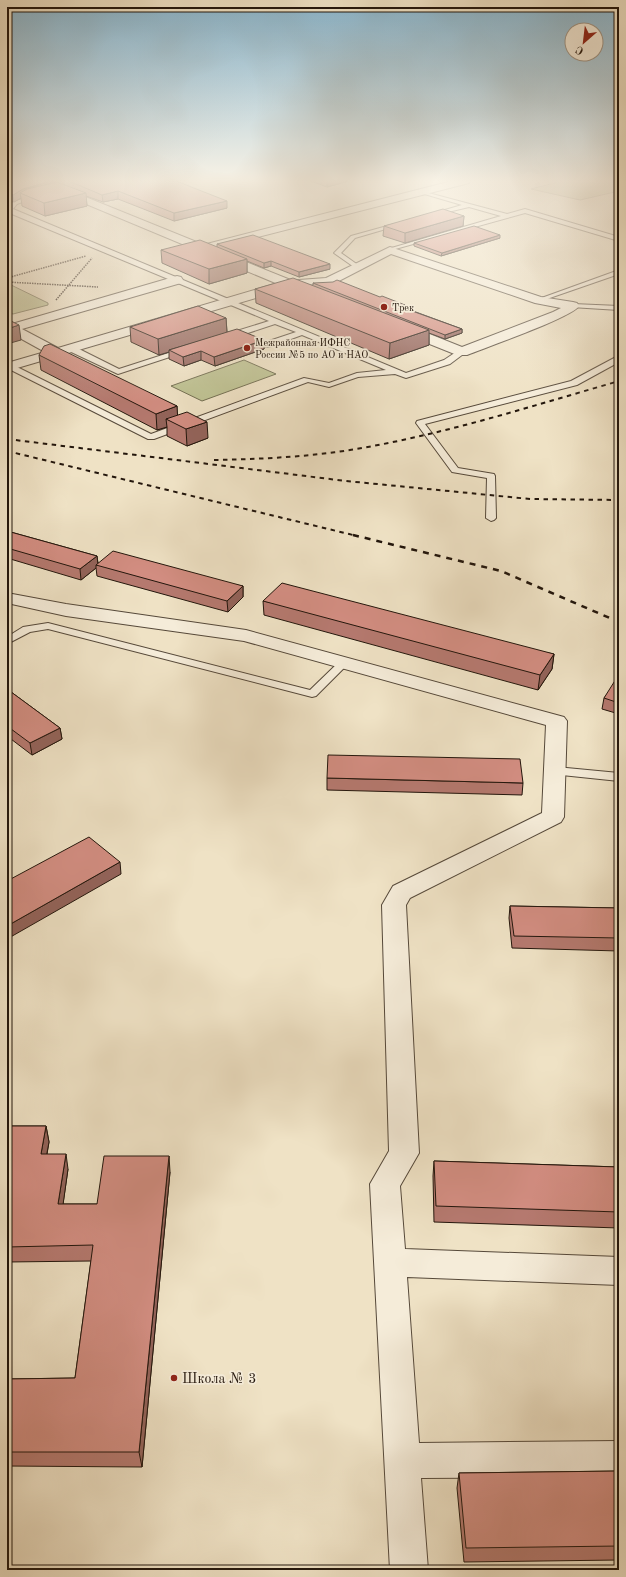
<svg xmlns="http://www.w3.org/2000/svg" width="626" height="1577" font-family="'Old Standard TT',serif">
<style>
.green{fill:#bec292;stroke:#706c4f}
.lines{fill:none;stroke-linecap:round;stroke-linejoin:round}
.service-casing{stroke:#56493a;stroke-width:2}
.minor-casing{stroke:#56493a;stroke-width:2}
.tertiary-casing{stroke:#56493a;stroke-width:2}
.path{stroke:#23160c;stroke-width:1.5;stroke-dasharray:1.5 1;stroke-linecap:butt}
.service{fill:#f5ecd9;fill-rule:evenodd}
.minor{fill:#f5ecd9;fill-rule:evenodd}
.tertiary{fill:#f5ecd9;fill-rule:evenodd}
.rail-far1{stroke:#23160c;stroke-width:2;stroke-dasharray:4.5 4.5;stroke-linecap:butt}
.rail{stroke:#23160c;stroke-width:2.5;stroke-dasharray:6 6;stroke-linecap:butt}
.wall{fill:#b5796f;stroke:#23160c}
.shaded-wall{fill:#93635a;stroke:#23160c}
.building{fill:#d28d81;stroke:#23160c}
.poi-dot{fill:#8f2418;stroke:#f5ecd9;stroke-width:1.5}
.labels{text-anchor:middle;stroke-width:3.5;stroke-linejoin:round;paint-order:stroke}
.far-poi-label{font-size:10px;fill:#23160c;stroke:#f5ecd9;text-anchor:start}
.near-poi-label{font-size:14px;fill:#23160c;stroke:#f5ecd9;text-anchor:start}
</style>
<rect width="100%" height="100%" fill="#efe2c5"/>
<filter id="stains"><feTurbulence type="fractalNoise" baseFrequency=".005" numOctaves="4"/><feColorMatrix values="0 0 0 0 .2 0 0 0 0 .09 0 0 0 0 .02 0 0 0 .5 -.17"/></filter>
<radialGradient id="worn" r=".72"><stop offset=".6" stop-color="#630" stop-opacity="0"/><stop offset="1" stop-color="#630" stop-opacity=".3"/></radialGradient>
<g class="green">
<polygon points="562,181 619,181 619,191 580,200 531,189"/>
<polygon points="7,283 48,303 48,305 13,314 7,312"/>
<polygon points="244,360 276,374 202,401 171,386"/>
</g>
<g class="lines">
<g class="service-casing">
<g id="service">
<polygon points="421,191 507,214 525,209 619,237 619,241 525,213 388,251 388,249 501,216 469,207 431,216 431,214 462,205 421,193"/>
<polygon points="34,195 39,196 17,204 13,209 406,373 444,360 459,350 462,350 466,352 450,364 406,378 395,374 358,377 329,387 308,382 154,439 148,439 7,368 7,364 11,364 151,434 304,378 329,383 357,373 386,370 302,335 269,347 263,347 263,343 296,332 275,324 233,338 227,338 227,334 269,321 7,212 7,208 13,202"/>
<polygon points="398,223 403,224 355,238 341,253 358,265 358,267 354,267 334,253 351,236"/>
<polygon points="619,270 619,274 541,301 536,300"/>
<polygon points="573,304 619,306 619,310 571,307 570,306"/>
<polygon points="67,346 73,346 119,369 181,349 187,349 188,351 118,374 67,350"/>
<polygon points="616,357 619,357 619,362 577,385 425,424 458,468 494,474 495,476 496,518 494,520 491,521 486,518 487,478 452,472 416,423 417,421 571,381"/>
<polygon points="48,623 310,690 340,661 344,660 349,663 316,696 312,697 48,629 30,632 7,644 7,637 23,627"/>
<polygon points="556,767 619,773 619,781 552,774 550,771 552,768"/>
</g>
</g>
<g class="minor-casing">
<g id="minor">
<polygon points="452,181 470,181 469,183 199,252 195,251 193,249 195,247"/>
<path d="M390,247L541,297L573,302L577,303L579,306C571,318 486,347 467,355H457L397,331L396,328L397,325H407L462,347L553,312L561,308L535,303L391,254L333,284L290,288L7,371V363L45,352L7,331V322L12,324L177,276L181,277L183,280L181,283L22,329L58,348L285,281L326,278Z"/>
<polygon points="7,593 66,604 246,630 564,717 567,721 564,817 561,822 410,898 406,905 419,1153 400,1186 405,1249 619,1257 619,1285 407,1277 419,1443 619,1441 619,1477 421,1478 428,1570 390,1570 370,1184 389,1151 382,905 393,886 542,813 546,725 244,641 66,616 7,603"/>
</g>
</g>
<g class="tertiary-casing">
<polygon id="tertiary" points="31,181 46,181 293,281 295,284 293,287 285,287"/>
</g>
<g class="path">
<polyline points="7,278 86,256"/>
<polyline points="7,282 98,287"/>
<polyline points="56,300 92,258"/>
</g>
<use href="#service" class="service"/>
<use href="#minor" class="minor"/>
<use href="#tertiary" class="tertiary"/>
<g class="rail-far1">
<polyline points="7,439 346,481 530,499 619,500"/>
<polyline points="7,451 357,536"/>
<path d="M214,460C261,459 309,457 356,449C445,434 532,406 619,381"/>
</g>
<polyline class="rail" points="353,535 501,571 619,622"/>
</g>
<g class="wall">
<polygon points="7,181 48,184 54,182 51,181 176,181 227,208 174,221 118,199 103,202 86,196 87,206 45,216 22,206 21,198 14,202 7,200"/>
<polygon points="311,181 349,181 327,187"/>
<polygon points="464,216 463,226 405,243 383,236 384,226"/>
<polygon points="500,238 441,256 414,246 414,243"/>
<polygon points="217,244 330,269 299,277 271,266 264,268 247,261 247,273 209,284 162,263 161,250 217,247"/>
<polygon points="313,283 405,308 462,329 462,333 445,339 429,333 429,345 389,359 256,303 255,289 313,285"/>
<polygon points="226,318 227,332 264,340 264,349 215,366 201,360 184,366 169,359 169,352 159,355 131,342 130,327"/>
<polygon points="39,355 177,406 177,415 208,438 187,446 167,436 167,427 157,430 41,370"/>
<polygon points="7,531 97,556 98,563 243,586 243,597 228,612 97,576 96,568 81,580 7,558"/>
<polygon points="263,601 554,654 552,669 538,690 264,615"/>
<polygon points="619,680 619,714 602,709 604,698"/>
<polygon points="7,689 60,728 62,739 32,755 7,736"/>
<polygon points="327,778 523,783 522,795 327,790"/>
<polygon points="510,906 619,908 619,951 512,948 509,918"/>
<polygon points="7,1126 46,1126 49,1142 47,1154 68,1169 63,1204 97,1204 170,1172 142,1467 7,1466 7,1379 75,1378 91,1261 7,1262"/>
<polygon points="434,1161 619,1167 619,1228 434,1222 433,1176"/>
<polygon points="619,1471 619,1560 464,1562 457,1488 459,1473"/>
</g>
<g class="shaded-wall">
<polygon points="327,181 349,181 327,187"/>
<polygon points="48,182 49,190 20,193 21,198 14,202 13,195 23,189"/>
<polygon points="118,191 118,199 103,202 102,195"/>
<polygon points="86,193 87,206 45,216 44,203"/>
<polygon points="227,201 227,208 174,221 174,213"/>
<polygon points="464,216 463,226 405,243 405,233"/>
<polygon points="500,235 500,238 441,256 442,253"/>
<polygon points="247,259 247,273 209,284 209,269"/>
<polygon points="271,261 271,266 264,268 264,263"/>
<polygon points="330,264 330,269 299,277 299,272"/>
<polygon points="405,305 405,309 401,307"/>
<polygon points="226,318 227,333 169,350 169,352 159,355 158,339"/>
<polygon points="19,325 21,340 7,344 7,329"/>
<polygon points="462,329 462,333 445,339 445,335"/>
<polygon points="429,330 429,345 389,359 390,343"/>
<polygon points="264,340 264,349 215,366 214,357"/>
<polygon points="201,351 201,360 184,366 183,357"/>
<polygon points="177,406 178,423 166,419 167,427 157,430 156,414"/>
<polygon points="207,422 208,438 187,446 186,429"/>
<polygon points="97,556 98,565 96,565 96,568 81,580 80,569"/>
<polygon points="243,586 243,597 228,612 227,601"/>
<polygon points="554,654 552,669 538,690 540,675"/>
<polygon points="60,728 62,739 32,755 30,743"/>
<polygon points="120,862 121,874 7,939 7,926"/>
<polygon points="46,1126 49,1142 44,1169 41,1154"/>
<polygon points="66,1154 68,1169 61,1219 58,1204"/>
<polygon points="169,1156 170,1172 142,1467 139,1452"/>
</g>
<g class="building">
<polygon points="7,181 45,181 48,182 23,189 13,195 7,192"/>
<polygon points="69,181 176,181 227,201 174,213 118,191 102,195"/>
<polygon points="57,182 86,193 44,203 20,193 27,189"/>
<polygon points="443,209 464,216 405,233 384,226"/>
<polygon points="474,226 500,235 442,253 414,243"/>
<polygon points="253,235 330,264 299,272 271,261 264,263 217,244"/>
<polygon points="200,240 247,259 209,269 161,250"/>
<polygon points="293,278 429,330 390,343 255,289"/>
<polygon points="337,280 380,297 382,296 405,305 401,307 462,329 445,335 313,283 333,282"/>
<polygon points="198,306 226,318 158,339 130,327"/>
<polygon points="7,319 19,325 7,329"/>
<polygon points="237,329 264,340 214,357 201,351 183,357 169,350"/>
<polygon points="50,344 177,406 156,414 39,355 44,346"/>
<polygon points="187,412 207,422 186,429 166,419"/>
<polygon points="7,531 97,556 80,569 7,548"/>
<polygon points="113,551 243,586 227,601 96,565"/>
<polygon points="282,583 554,654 540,675 263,601"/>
<polygon points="616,679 619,680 619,703 604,698"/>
<polygon points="7,689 60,728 30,743 7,726"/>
<polygon points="328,755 520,759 523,783 327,778"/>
<polygon points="89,837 120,862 7,926 7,881"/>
<polygon points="510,906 619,908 619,938 514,936"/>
<polygon points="7,1126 46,1126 41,1154 66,1154 58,1204 97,1204 104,1156 169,1156 139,1452 7,1452 7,1379 75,1378 93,1245 7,1247"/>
<polygon points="434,1161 619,1167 619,1212 436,1206"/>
<polygon points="619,1471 619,1546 466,1548 459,1473"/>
</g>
<linearGradient id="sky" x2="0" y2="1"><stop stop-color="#89b8d2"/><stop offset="0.45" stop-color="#f8f2e5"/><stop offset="1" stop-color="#f8f2e5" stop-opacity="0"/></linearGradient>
<rect width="626" height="402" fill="url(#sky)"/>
<g class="poi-dot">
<circle cx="384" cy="307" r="4"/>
<circle cx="247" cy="348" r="4"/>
<circle cx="174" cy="1378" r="4"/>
</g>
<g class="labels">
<g class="far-poi-label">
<text x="392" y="311">Трек</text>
<text x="255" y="346">Межрайонная ИФНС<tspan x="255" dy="12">России №5 по АО и НАО</tspan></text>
</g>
<g class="near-poi-label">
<text x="182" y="1383">Школа № 3</text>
</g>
</g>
<rect width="626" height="1577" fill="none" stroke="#efe2c5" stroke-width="24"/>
<rect x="8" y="8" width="610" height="1561" fill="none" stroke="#23160c" stroke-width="2"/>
<rect x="12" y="12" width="602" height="1553" fill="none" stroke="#23160c"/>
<g transform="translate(584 42) rotate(208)"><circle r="19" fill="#f5ecd9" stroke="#a19687"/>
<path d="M0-3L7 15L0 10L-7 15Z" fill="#8f2418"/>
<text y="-6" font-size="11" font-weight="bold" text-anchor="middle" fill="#23160c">С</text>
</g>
<rect width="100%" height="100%" filter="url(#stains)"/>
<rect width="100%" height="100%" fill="url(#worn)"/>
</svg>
